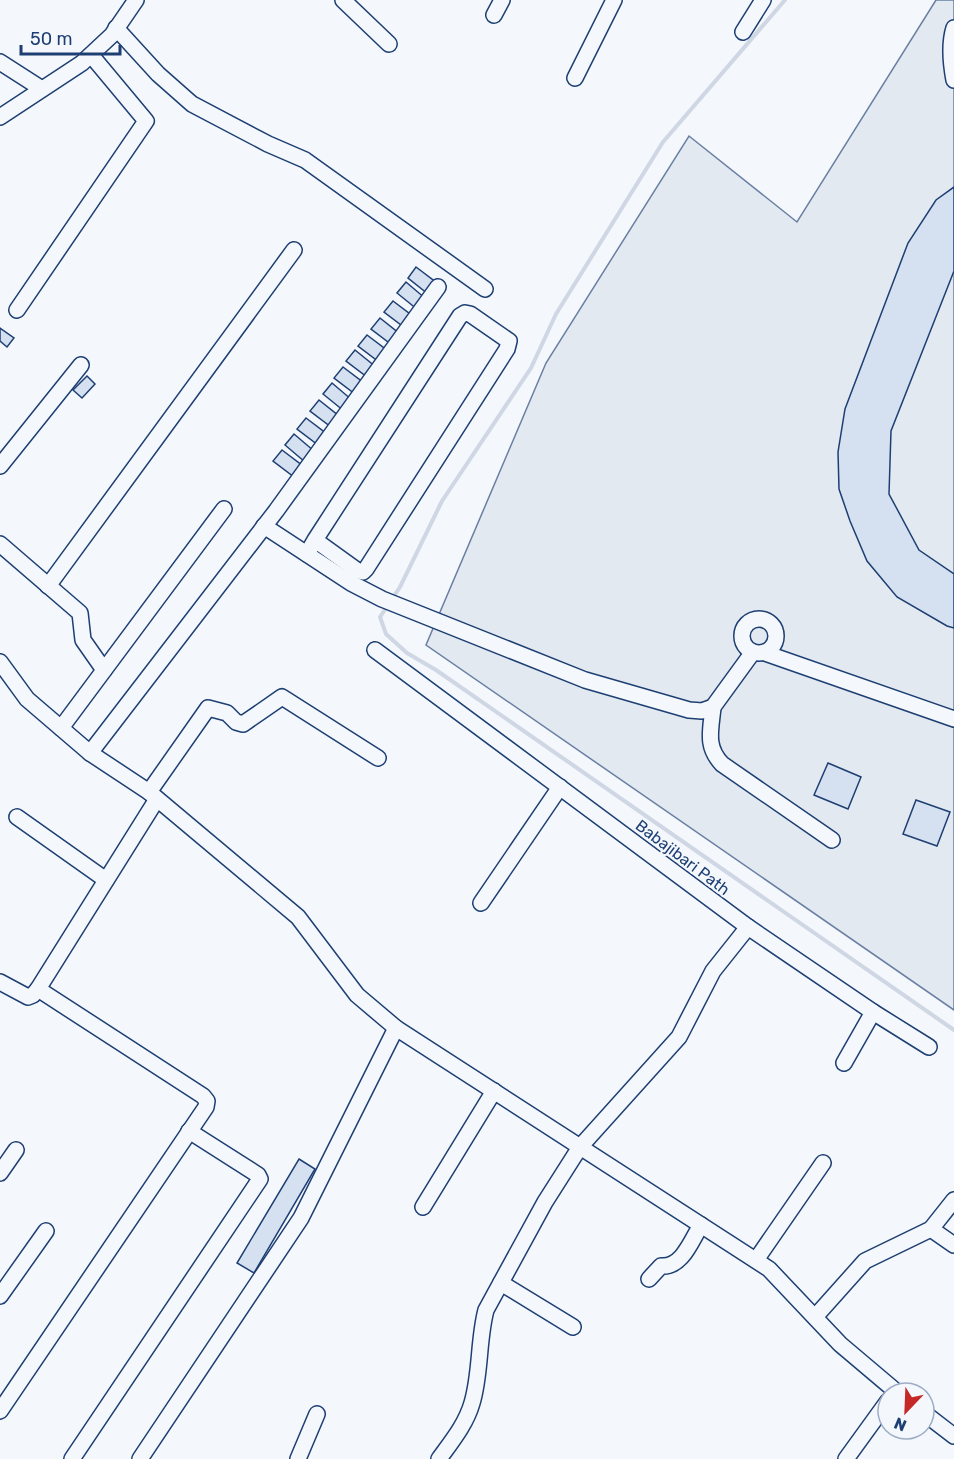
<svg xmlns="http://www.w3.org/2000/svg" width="954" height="1459" font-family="Rubik,sans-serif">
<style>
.garden{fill:#e3e9f0;stroke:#687fa3;stroke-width:1.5}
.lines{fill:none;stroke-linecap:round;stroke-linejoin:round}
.stream{stroke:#cfd7e4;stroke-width:4}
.building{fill:#d5e0f0;stroke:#1d3f73;stroke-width:1.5}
.minor-casing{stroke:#1d3f73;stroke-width:18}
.minor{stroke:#f4f7fb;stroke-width:15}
.labels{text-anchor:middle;stroke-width:4.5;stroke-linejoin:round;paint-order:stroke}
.street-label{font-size:16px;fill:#1d3f73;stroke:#f4f7fb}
</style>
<rect width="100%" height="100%" fill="#f4f7fb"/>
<polygon class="garden" points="936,0 954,0 954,1010 426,645 546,363 689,136 797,222"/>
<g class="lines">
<g class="stream">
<polyline points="392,599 400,587 442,501 531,368 556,314 663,142 785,0"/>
<polyline points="388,605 380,617 386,634 407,653 436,670 954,1030"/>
</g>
</g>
<g class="building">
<polygon points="954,187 954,271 891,431 889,494 919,550 954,574 954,628 947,626 897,597 867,561 850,521 839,489 838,452 845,409 908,243 936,200"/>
<polygon points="416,267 437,283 428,294 408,278"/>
<polygon points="406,282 426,299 418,310 397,293"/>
<polygon points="393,301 414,317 405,328 384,312"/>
<polygon points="380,318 400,334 392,345 371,329"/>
<polygon points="0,328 14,338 7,347 0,341"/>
<polygon points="367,335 388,351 379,362 358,346"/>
<polygon points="355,350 376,367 367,377 346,361"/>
<polygon points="343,367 364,383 355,394 334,378"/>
<polygon points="87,376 95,384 82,398 73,390"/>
<polygon points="332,383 352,400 344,411 323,394"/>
<polygon points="319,400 339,416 331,427 310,411"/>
<polygon points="306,418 327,434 318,445 297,429"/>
<polygon points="294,434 314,451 305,462 285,445"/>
<polygon points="282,450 303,466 294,477 273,461"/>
<polygon points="828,763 861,777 848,809 814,795"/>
<polygon points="916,800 950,812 937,846 903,834"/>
<polygon points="299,1159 315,1169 254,1273 237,1263"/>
</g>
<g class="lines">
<g class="minor-casing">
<g id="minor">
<polyline points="343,0 389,44"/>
<polyline points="494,15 502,0"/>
<polyline points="116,28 158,74 192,104 268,144 305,160 485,289"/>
<path d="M954,28C949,44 951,64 954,80"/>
<polyline points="743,32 763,0"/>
<polyline points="0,62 42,89"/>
<polyline points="575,78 614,0"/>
<polyline points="0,117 82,63 112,35 136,0"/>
<polyline points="17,310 146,121 91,55"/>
<polyline points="0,466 81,365"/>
<polyline points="264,526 351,583 382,599 585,680 689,710 702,711 713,707 753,652"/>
<polyline points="0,544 80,613 83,640 104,670"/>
<polyline points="307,554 315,540 460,316 465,313 470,314 509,341 507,349 366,569 363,572 358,571 315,540"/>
<polyline points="48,586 294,250"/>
<circle cx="759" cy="636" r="17"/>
<path d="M375,650L748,927L713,971L679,1037L580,1147L545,1202L486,1310C478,1340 481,1373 472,1403C466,1424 452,1441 439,1459"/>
<polyline points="765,653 954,719"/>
<polyline points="0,662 27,699 90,753 149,792 298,917 357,995 396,1028 769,1269 840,1344 898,1393"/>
<path d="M713,707C711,730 705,746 722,764L832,840"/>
<polyline points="61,728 224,509"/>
<polyline points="90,753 276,511 438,287"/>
<polyline points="149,792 208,708 227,713 236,722 243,724 282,697 378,758"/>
<polyline points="17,817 106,880"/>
<polyline points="481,903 560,787"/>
<polyline points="748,927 873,1012 844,1063"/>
<polyline points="0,982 28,997 33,995 38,989"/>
<polyline points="873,1012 929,1047"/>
<polyline points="0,1173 16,1150"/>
<polyline points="423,1207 494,1091"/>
<polyline points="931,1229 954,1245"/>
<polyline points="756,1260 823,1163"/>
<path d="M649,1279L661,1266C682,1268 691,1241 701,1225"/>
<polyline points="501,1283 573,1327"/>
<polyline points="0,1296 46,1231"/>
<polyline points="815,1317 865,1261 931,1229 954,1200"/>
<polyline points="0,1411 206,1107 207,1101 203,1096 38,989 157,799"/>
<polyline points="924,1413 954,1436"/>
<polyline points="72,1459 260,1179 258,1175 189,1131"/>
<polyline points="140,1459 301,1218 396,1028"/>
<polyline points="298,1459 317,1414"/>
<polyline points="846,1459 888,1401"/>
</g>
</g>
<use href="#minor" class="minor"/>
</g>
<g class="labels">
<g class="street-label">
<text transform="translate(683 857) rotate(37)" y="6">Babajibari Path</text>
</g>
</g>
<g transform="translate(906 1411) rotate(203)"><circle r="28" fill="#f4f7fb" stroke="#9eadc5" stroke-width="1.5"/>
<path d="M0-4.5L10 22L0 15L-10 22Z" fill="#c62828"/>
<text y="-9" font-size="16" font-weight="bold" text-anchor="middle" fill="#1d3f73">N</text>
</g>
<path d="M21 45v9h99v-9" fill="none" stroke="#1d3f73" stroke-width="3"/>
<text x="30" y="45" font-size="18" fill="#1d3f73" stroke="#f4f7fb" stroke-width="4.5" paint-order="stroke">50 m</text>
</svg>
